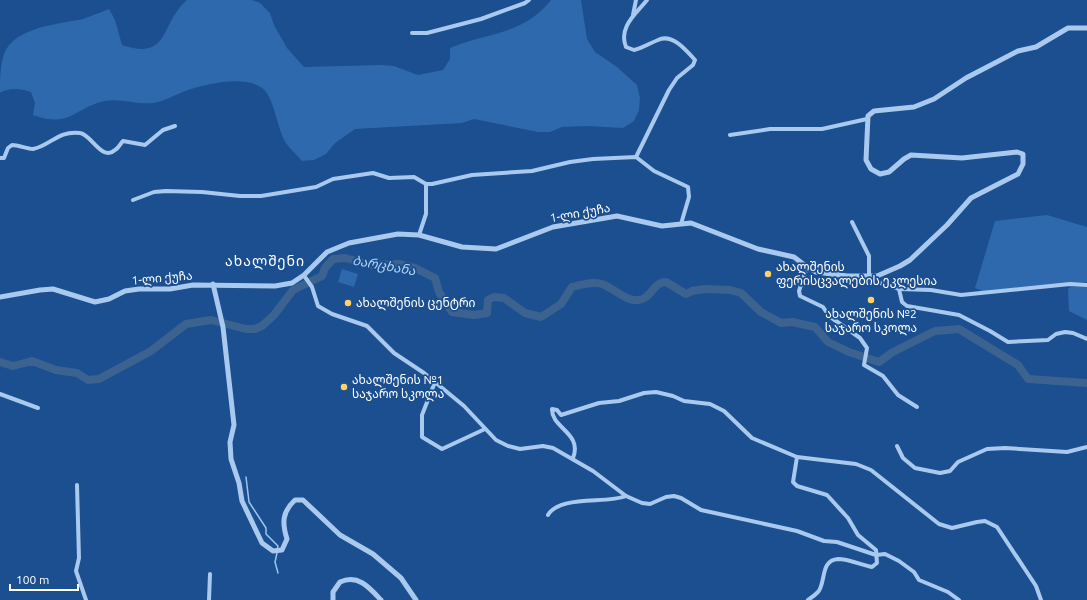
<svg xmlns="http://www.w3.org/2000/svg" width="1087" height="600" font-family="Ubuntu,'Noto Sans Georgian',sans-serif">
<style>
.green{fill:#2e69ad}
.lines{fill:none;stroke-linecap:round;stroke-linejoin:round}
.stream{stroke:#9cc4f0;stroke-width:1.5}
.river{stroke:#3c6290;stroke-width:8}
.minor{stroke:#a9c9ee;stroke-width:4}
.tertiary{stroke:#a9c9ee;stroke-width:5}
.poi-dot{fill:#ffd166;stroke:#1b4f8f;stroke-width:1.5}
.labels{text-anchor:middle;stroke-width:3.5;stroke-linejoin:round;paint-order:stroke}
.street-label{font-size:12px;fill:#fff;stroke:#1b4f8f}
.poi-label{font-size:12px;fill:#fff;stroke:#1b4f8f;text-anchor:start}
.water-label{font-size:13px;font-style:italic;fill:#b5d3f5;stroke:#1b4f8f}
.quarter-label{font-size:14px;letter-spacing:1px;fill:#fff;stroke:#1b4f8f}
</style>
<rect width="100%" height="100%" fill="#1b4f8f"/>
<g class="green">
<path d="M187,0H252L260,3L270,13L274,25L287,48L304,67L382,65L394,66L418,75L443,70L450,59V48C487,32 524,35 551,0H581L587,39L595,52L617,67L637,85L640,98L639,110L634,121L623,128L587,126L562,127L550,132H538L474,119L462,123L355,129L335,143L326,154L314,160L302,161C297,155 290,149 286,143C277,129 274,96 262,88C244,75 207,84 188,90C176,94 166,101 153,103C137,105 121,98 105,101C75,107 70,129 33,115L35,103L31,92C20,89 10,87 0,93C0,80 0,66 4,54C14,27 59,24 83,19C92,16 101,12 109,9L115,20L122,45C171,61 159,24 187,0Z"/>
<polygon points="1047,215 1087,227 1087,282 985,292 975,288 995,221"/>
<polygon points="342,269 358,274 354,287 338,282"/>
<polygon points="1076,286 1087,286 1087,320 1069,311 1068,288"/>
</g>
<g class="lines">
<g class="stream">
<polyline points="246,477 249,502 266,528 266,534 278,546 277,550"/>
<polyline points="277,553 275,562 278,573"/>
</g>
<path class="river" d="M0,362L13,366L32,361L56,370L77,373L88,380L99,379L151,351L186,324L211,320L246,329H255L262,326L274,315L293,290L322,276L325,268L333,259L345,258L371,265L399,264L415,268L435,278L439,292L452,312L474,315L487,313L488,300L494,297L504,298L525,313L541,317L561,304L572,287C582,285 592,281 602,284C614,288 626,302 639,300C652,298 653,282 666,282L686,294L692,291L705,289L730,290L741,293L761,312L781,323L792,322L815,327L828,342L849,352L879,362L893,352L935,331L959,329L1018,365L1028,379L1087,383"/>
<g class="minor">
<polyline points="633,15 636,0"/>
<polyline points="412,33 427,33 481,19 525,3 529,0"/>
<polyline points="730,135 770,129 822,129 867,119"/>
<path d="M636,157L669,90L677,78L693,65L695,60C686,50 672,33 658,40C650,43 643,48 634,50L626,47C618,27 636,14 647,0"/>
<path d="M0,158H4L8,148L12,145C19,145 27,149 33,149C50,146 58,130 80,133C91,134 102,162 115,150C119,148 120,144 123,141L145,145L163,130L175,126"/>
<polyline points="133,200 154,192 166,191 202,192 240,196 261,196 316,187 333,179 373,173 389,178 414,177 426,184 432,184 472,175 532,171 570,162 593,159 636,157 654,171 688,187 689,197 681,224"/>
<polyline points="852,222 869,256 869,276"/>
<polyline points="419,235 426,214 426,184"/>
<polyline points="807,267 799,291 800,296 823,307 829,316 860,338 867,348 864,365 883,376 898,395 917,407"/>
<path d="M866,276C876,284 888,284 899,289L902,302L907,306L959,315L990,331L1008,342L1048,340L1056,334L1065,332L1073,333L1087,339"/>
<polyline points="305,277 312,287 318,306 332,314 367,326 394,353 424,373 464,406 496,440 508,446 520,449 543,446 553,448 593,471 626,496 642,503 650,504 666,497 674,496 681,498 701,510 797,531 824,541 837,542 876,555 885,554 899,561 914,572 919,580 948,592 959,600"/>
<polyline points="899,289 931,290 961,295 1070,284 1087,285"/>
<polyline points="435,382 422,415 422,437 442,449 485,429"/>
<polyline points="0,394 38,408"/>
<polyline points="897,446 903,458 915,468 940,473 950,471 958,462 987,449 1005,448 1067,452 1087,447"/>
<path d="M573,458C583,433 551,428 552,409L557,410L561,415L599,403L619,401L644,393L656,392L673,396L684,401L710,404L724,411L752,438L797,457"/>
<polyline points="77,485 79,558 76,571 86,600"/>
<path d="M548,515C559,495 606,504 626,496"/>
<polyline points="209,600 210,574"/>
<path d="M808,600C811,598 815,595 818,592C826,583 820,560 838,559C849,559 861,565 872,567L877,563L876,550L858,535L848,518L827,495L797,486L793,482L797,457L856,464L871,470L939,524L952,528L977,522L985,521L997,527L1036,586L1041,600"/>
</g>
<g class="tertiary">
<path d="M213,284L223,327L234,425L230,442L231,459L239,483L242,501L262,543L273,551L282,550L287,539C282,523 282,512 295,500H303L340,535L373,554L401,578L416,600"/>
<polyline points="0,297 40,290 53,289 95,302 109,299 125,291 139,289 170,289 193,285 275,286 292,283 304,275 327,252 349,243 398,234 419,235 462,247 496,249 553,227 617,216 662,226 691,223 758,249 794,257 807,267 816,272 847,276 877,276 900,266 910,260 947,225 971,198 1018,174 1023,164 1023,154 1017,152 962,158 911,155 904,159 889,172 880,174 871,169 866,160 868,116 874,111 914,107 934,99 966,78 1018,51 1036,47 1068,28 1087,28"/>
<path d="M333,600V592L340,582C358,574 369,587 381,600"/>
</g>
</g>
<g class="poi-dot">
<circle cx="768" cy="274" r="4"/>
<circle cx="871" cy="300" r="4"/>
<circle cx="348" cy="303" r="4"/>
<circle cx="344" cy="387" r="4"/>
</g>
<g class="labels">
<g class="street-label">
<text transform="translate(580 213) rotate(-10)" y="4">1-ლი ქუჩა</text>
<text transform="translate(162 278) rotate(-5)" y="4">1-ლი ქუჩა</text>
</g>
<g class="poi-label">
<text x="776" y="271">ახალშენის<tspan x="776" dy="14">ფერისცვალების ეკლესია</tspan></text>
<text x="356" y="307">ახალშენის ცენტრი</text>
<text x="871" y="318" text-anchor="middle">ახალშენის №2<tspan x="871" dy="14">საჯარო სკოლა</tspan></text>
<text x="352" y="384">ახალშენის №1<tspan x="352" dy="14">საჯარო სკოლა</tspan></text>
</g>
<g class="water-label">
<text transform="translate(384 265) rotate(10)" y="5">ბარცხანა</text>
</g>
<g class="quarter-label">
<text x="265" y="266">ახალშენი</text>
</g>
</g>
<path d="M10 584v6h68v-6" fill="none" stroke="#ffffff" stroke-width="2"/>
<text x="16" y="584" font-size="12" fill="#ffffff" stroke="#1b4f8f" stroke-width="3" paint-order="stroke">100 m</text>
</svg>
